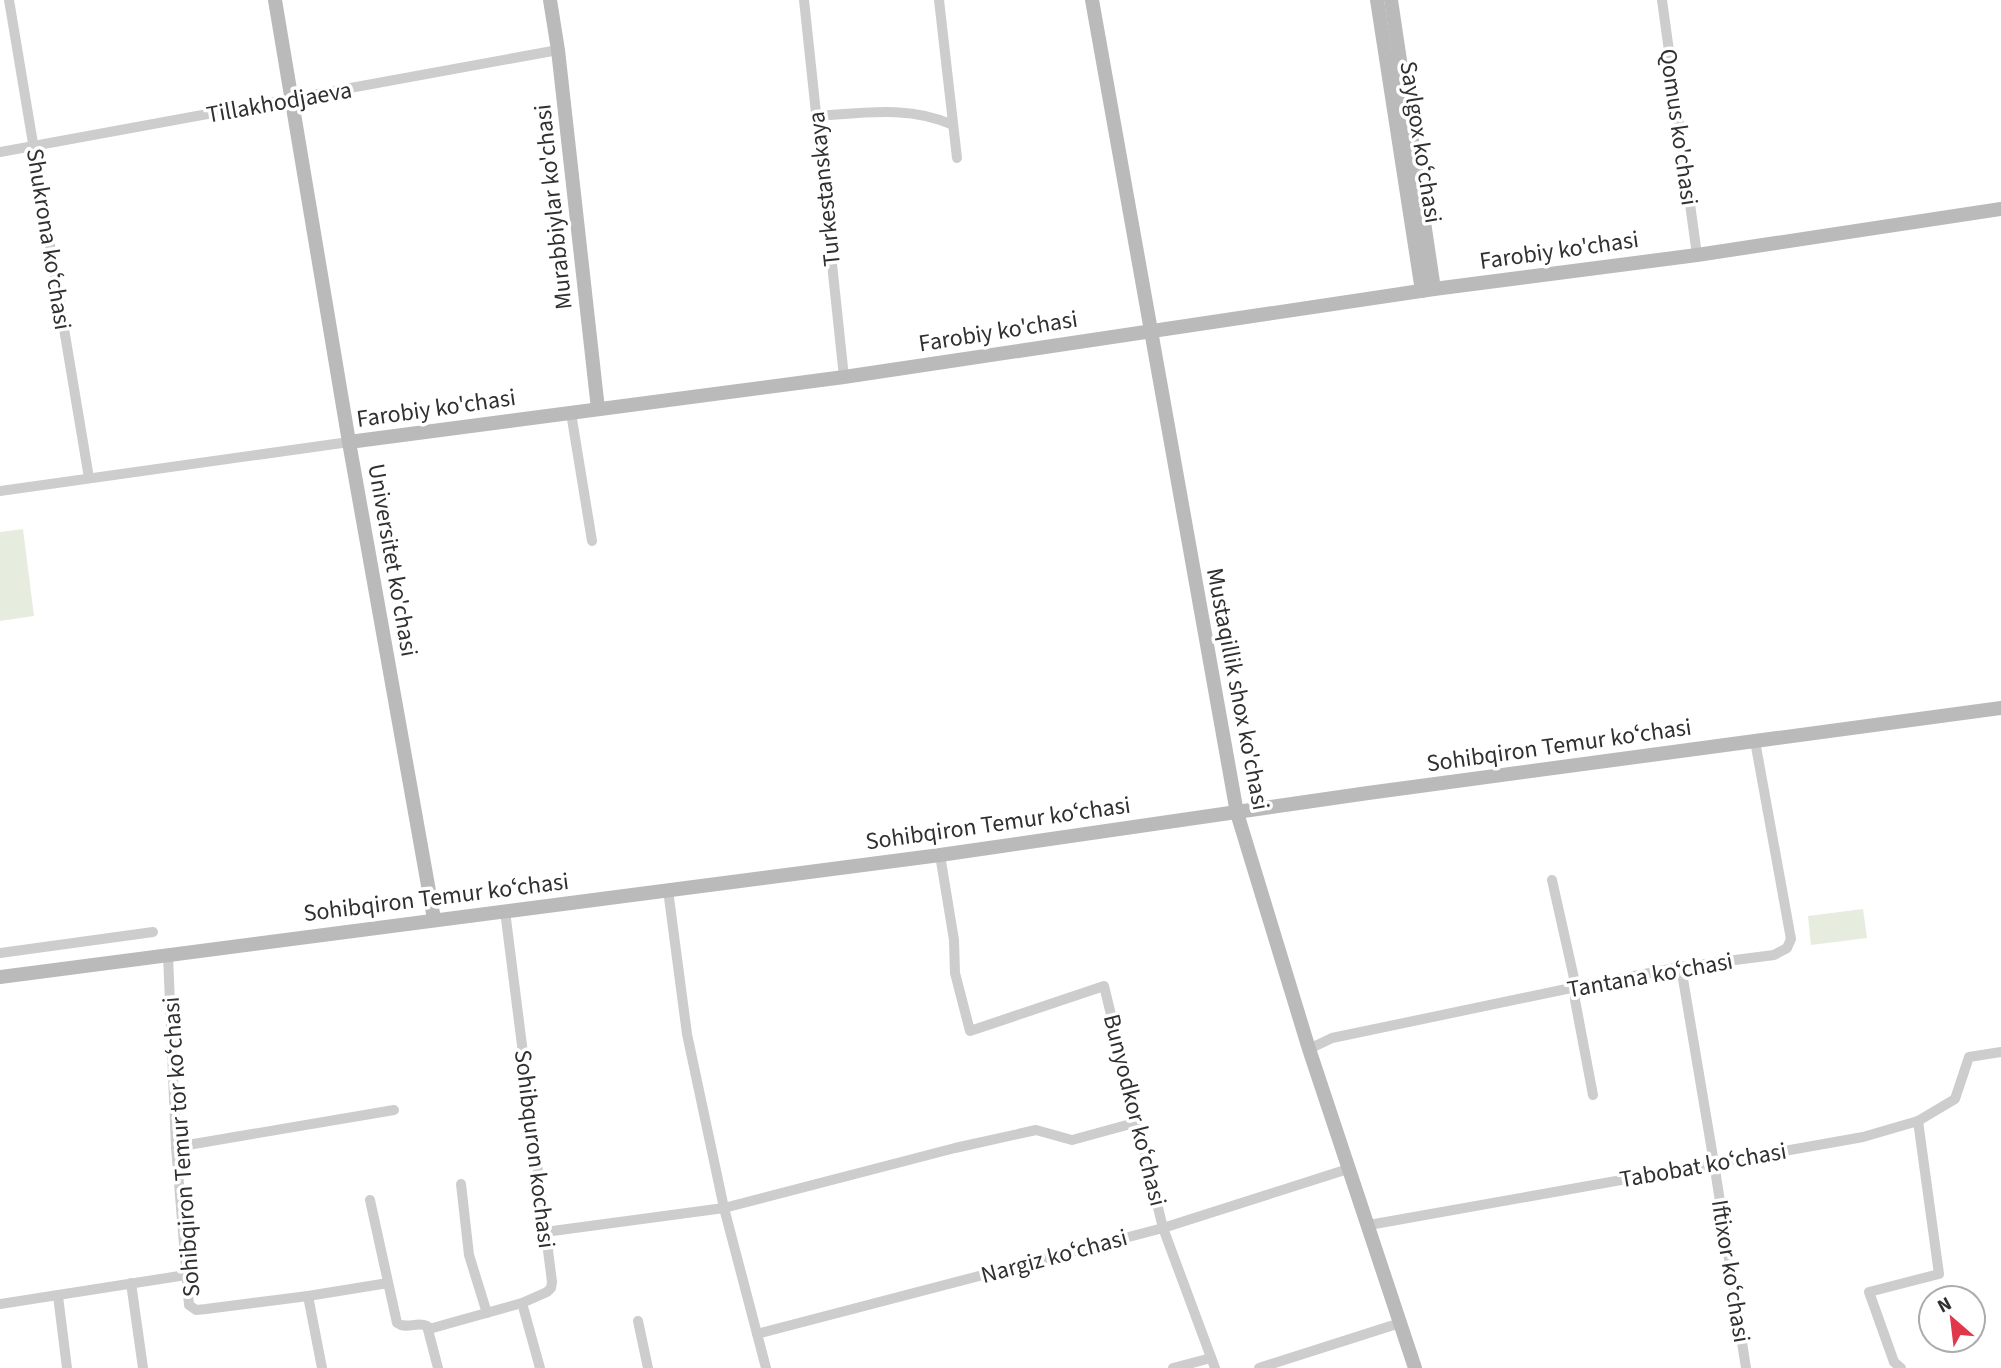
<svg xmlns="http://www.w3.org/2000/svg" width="2001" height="1368" font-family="'Source Sans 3',sans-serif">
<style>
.green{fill:#e6ecde}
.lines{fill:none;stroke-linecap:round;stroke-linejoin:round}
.street{stroke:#cdcdcd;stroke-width:10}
.secondary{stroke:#bababa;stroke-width:14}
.labels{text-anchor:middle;stroke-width:7;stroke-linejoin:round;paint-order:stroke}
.street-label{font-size:24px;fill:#303030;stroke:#fff}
</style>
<rect width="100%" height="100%" fill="#fff"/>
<g class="green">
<polygon points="23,529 34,616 0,621 0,532"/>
<polygon points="1863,909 1867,938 1811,945 1808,916"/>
</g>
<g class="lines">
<g class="street">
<polyline points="9,0 89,478"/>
<polyline points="804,0 844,377"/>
<polyline points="939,0 957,158"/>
<polyline points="1662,0 1697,255"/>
<path d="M816,116C862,113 910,105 953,125"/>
<polyline points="0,152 558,50"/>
<polyline points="571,413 592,541"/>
<polyline points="0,491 349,442"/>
<polyline points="940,855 954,940 955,973 970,1031 1104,986 1163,1228 1215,1368"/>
<polyline points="1552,880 1576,987 1575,1000 1593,1095"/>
<polyline points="668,890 687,1034 724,1208 766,1368"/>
<polyline points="505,911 552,1282 551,1288 547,1292 522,1303 540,1368"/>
<polyline points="0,953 153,932"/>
<polyline points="168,955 176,1147 189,1305 196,1310 206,1309 308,1296 388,1283"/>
<polyline points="1681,967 1714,1163 1746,1368"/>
<polyline points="1309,1049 1332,1038 1576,987 1681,967 1774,955 1787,948 1791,939 1755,741"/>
<polyline points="176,1147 394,1110"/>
<polyline points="461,1184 469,1255 487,1313"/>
<path d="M370,1200L397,1323C407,1330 417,1321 427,1326L438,1368"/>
<polyline points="1369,1225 1863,1137 1918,1121 1955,1099 1969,1057 2001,1052"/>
<polyline points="545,1232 724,1208 955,1148 1036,1130 1072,1140 1138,1122"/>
<polyline points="131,1283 143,1368"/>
<polyline points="58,1296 67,1368"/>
<polyline points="308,1296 322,1368"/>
<polyline points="0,1304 186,1275"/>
<polyline points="638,1321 648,1368"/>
<polyline points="429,1329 522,1303"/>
<polyline points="757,1334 1163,1228 1348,1169"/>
<polyline points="1173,1368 1211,1358"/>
<polyline points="1259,1368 1400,1323"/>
<polyline points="1901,1368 1894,1362 1869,1292 1939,1274 1918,1121"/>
</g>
<g class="secondary">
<polyline points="275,0 349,442 434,919"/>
<polyline points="550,0 558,50 598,409"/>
<polyline points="1092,0 1237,813 1309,1049 1415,1368"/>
<polyline points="1377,0 1422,291"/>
<polyline points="1391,0 1434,289"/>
<polyline points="349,442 844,377 1434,289 1697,255 2001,209"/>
<polyline points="0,977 940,855 1368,793 2001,708"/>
</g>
</g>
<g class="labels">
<g class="street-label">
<text transform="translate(279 102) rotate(-10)" y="8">Tillakhodjaeva</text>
<text transform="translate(1679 127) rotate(82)" y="8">Qomus ko'chasi</text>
<text transform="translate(1421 142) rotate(81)" y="8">Saylgox koʻchasi</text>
<text transform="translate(824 189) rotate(-96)" y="8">Turkestanskaya</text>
<text transform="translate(553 207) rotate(-96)" y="8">Murabbiylar ko'chasi</text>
<text transform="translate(49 239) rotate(81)" y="8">Shukrona koʻchasi</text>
<text transform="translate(1559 250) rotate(-8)" y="8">Farobiy ko'chasi</text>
<text transform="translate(998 331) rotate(-9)" y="8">Farobiy ko'chasi</text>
<text transform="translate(436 408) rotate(-8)" y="8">Farobiy ko'chasi</text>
<text transform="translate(393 560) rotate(80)" y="8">Universitet ko'chasi</text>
<text transform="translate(1238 689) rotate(79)" y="8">Mustaqillik shox ko'chasi</text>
<text transform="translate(1559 745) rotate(-8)" y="8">Sohibqiron Temur koʻchasi</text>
<text transform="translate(998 823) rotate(-8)" y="8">Sohibqiron Temur koʻchasi</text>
<text transform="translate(436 897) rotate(-7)" y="8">Sohibqiron Temur koʻchasi</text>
<text transform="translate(1650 975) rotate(-10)" y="8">Tantana koʻchasi</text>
<text transform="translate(1135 1110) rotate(76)" y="8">Bunyodkor koʻchasi</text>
<text transform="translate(181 1147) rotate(-94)" y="8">Sohibqiron Temur tor koʻchasi</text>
<text transform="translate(535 1149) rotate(83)" y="8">Sohibquron kochasi</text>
<text transform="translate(1703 1165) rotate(-10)" y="8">Tabobat koʻchasi</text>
<text transform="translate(1054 1256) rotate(-15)" y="8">Nargiz koʻchasi</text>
<text transform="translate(1731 1271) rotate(81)" y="8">Iftixor koʻchasi</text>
</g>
</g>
<g transform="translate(1952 1319) rotate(332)"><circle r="33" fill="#ffffff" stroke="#acacac" stroke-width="2"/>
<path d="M0-5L12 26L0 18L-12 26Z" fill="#e1374a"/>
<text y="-10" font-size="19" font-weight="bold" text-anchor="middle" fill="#303030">N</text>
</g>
</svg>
